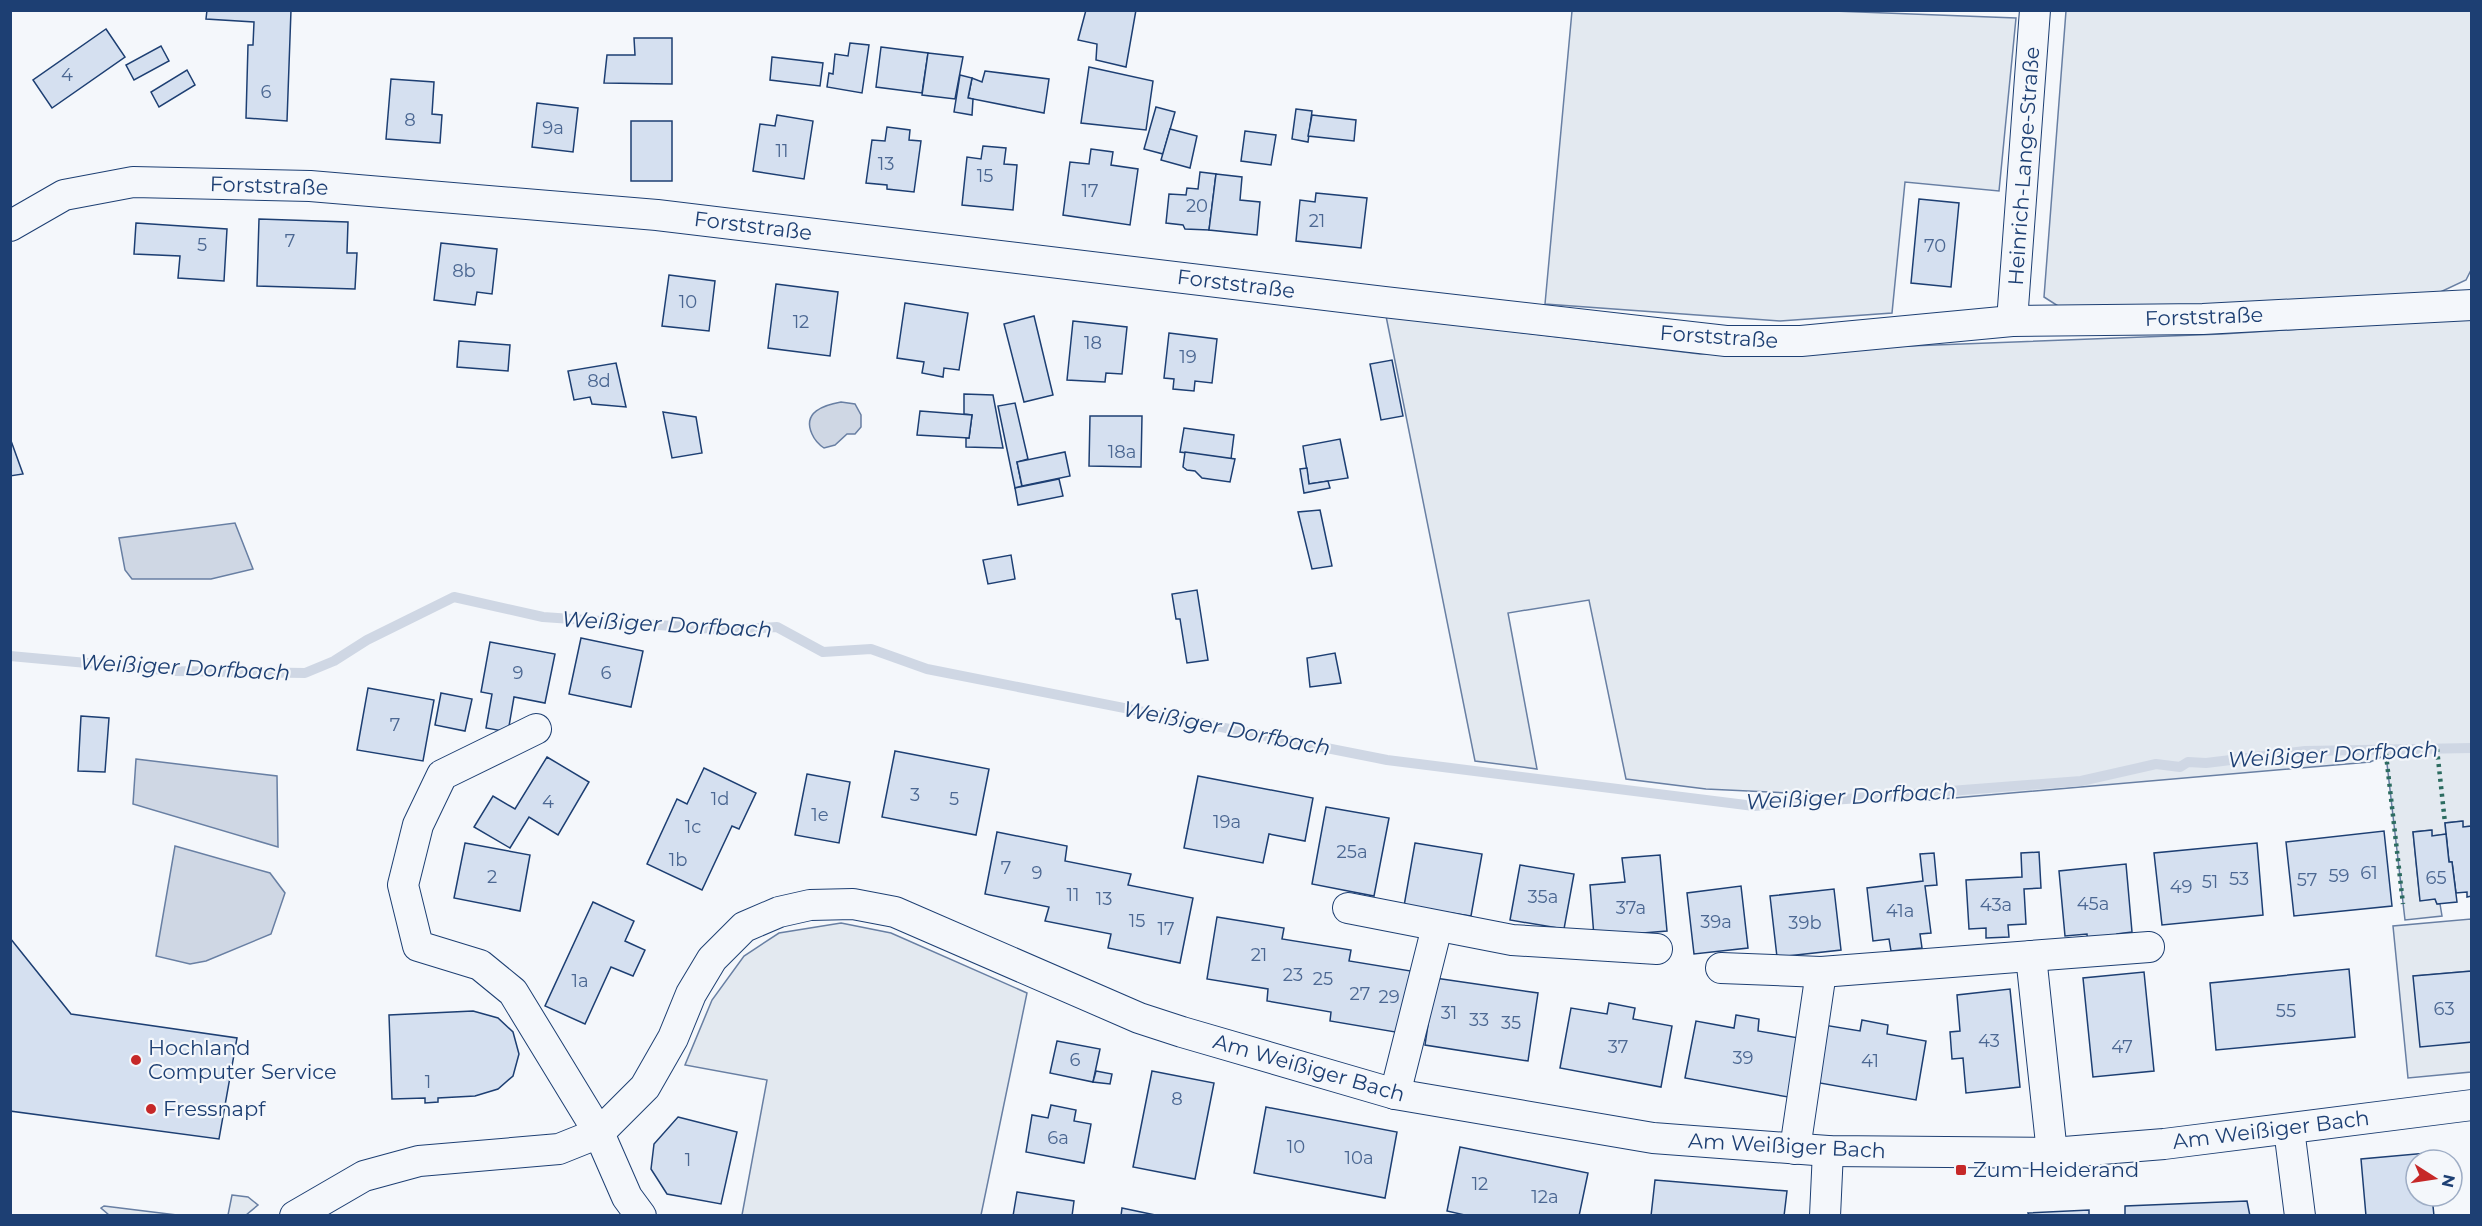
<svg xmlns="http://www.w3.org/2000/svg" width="2482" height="1226" font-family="Montserrat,sans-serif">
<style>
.green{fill:#e3e9f0;stroke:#687fa3;stroke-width:1.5}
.water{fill:#cfd7e4;stroke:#687fa3;stroke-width:1.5}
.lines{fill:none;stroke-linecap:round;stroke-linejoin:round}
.stream{stroke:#cfd7e4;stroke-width:10}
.building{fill:#d5e0f0;stroke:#1d3f73;stroke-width:1.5}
.street-casing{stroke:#1d3f73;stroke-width:32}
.street{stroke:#f4f7fb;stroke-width:30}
.hedge{stroke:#2c6c60;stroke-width:4.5;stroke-dasharray:3 4.5;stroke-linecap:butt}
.poi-dot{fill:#c62828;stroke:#f4f7fb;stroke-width:2}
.labels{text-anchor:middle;stroke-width:4.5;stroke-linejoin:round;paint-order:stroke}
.number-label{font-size:18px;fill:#4b6792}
.street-label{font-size:21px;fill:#1d3f73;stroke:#f4f7fb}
.poi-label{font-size:21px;fill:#1d3f73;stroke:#f4f7fb;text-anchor:start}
.water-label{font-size:22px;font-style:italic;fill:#1d3f73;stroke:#f4f7fb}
</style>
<rect width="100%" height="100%" fill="#f4f7fb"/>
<g class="green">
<polygon points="1807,10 2016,18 1999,191 1905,182 1892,313 1780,321 1545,304 1572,11"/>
<polygon points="2066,11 2471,11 2472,268 2466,280 2434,295 2164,307 2058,306 2044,297"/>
<polygon points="1386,316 1700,354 2222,334 2471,318 2471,826 2463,827 2462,821 2445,823 2446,834 2432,836 2431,830 2413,832 2420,900 2435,899 2437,904 2440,904 2442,916 2405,920 2386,755 2370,762 1931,800 1706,789 1626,779 1589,600 1508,613 1537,769 1475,761"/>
<polygon points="2471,919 2471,971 2414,976 2471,1042 2471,1072 2408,1078 2393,926"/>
<polygon points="841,923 891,933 1027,993 981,1215 742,1215 767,1080 685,1065 712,1000 744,956 779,933"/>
<polygon points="232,1195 248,1197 258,1205 246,1215 228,1215"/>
<polygon points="104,1206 177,1215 109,1215 101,1208"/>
</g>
<g class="water">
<path d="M841,402L855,404L861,415V427L855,434H847L835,445L824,448C818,444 815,441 812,434C802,412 824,405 841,402Z"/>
<polygon points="235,523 253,569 211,579 132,579 125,570 119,538"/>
<polygon points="136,759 277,776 278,847 133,804"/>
<polygon points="175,846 270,873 285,893 271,934 206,961 190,964 156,956"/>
</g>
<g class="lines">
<polyline class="stream" points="10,656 175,671 305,673 334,661 367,640 454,597 543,617 730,630 777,627 823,652 871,649 927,669 1387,760 1754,806 2081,781 2156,764 2180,767 2188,762 2206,763 2305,751 2472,748"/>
</g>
<g class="building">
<polygon points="207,10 291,10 287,121 246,118 248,45 253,45 254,22 206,19"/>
<polygon points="1086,10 1136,10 1126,67 1096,60 1097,44 1078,40"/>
<polygon points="106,29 125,57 52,108 33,80"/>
<polygon points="634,38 672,38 672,84 604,83 607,55 635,55"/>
<polygon points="850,43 869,45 862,93 827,87 829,73 833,74 835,54 848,56"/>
<polygon points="161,46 169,61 134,80 126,65"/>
<polygon points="881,47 928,53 922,93 876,87"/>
<polygon points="928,53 963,57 955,99 922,95"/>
<polygon points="772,57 823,63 820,86 770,80"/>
<polygon points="1089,67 1153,81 1146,130 1081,123"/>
<polygon points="187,70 195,85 159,107 151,92"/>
<polygon points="985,71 1049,79 1044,113 968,98 972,78 982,82"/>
<polygon points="960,75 972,78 968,98 973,99 972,115 954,112"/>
<polygon points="391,79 434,82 432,114 442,115 440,143 386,139"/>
<polygon points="537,103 578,108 573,152 532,147"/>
<polygon points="1156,107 1175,112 1163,154 1144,149"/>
<polygon points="1296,109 1312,111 1308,142 1292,139"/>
<polygon points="777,115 813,121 804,179 753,171 760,124 775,126"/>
<polygon points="1312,115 1356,120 1354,141 1308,136"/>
<rect x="631" y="121" width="41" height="60"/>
<polygon points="887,127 910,130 909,140 921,141 914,192 887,189 887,185 866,183 872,140 885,141"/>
<polygon points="1170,129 1197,136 1190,168 1161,160"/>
<polygon points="1245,131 1276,135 1271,165 1241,161"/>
<polygon points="983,146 1006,148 1004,164 1017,165 1013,210 962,205 967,157 981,159"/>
<polygon points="1091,149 1113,152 1111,165 1138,169 1130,225 1063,215 1070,162 1089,164"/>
<polygon points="1200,172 1216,174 1209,230 1185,229 1183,225 1166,223 1169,194 1186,195 1187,188 1198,189"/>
<polygon points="1216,174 1242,177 1240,200 1260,202 1257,235 1209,230"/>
<polygon points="1316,193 1367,198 1361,248 1296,241 1300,200 1315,202"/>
<polygon points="1919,199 1959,203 1951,287 1911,283"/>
<polygon points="259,219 348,222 347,253 357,253 355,289 257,286"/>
<polygon points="136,223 227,229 224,281 178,278 180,256 134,254"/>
<polygon points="441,243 497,249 492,294 477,292 475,305 434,300"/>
<polygon points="669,275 715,281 709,331 662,326"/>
<polygon points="776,284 838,292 830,356 768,348"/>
<polygon points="905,303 968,313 959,370 944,368 943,377 922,373 924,362 897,358"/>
<polygon points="1034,316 1053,395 1024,402 1004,324"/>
<polygon points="1073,321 1127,327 1122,374 1106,373 1105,382 1067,380"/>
<polygon points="1169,333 1217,339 1212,383 1195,381 1194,391 1173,389 1174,379 1164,378"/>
<polygon points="459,341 510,345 508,371 457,367"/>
<polygon points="1392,360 1403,416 1381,420 1370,364"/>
<polygon points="616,363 626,407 592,404 590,397 574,400 568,371"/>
<polygon points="964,394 993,395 1003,448 966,447 966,438 969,438 972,415 964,414"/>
<polygon points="1015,403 1028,459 1017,462 1022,486 1015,488 998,406"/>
<polygon points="920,411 972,415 969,438 917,435"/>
<polygon points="663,412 696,417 702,453 672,458"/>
<polygon points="1090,416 1142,416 1141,467 1089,466"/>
<polygon points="1184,428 1234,435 1231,459 1180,452"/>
<polygon points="10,438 23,474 10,476"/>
<polygon points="1340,439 1348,478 1309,484 1303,446"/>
<polygon points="1065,452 1070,476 1022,486 1017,462"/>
<polygon points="1185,452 1235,459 1230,482 1202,478 1195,471 1187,470 1183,467"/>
<polygon points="1307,468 1309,484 1328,481 1330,488 1304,493 1300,469"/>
<polygon points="1059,479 1063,496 1018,505 1015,488"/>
<polygon points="1320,510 1332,566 1312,569 1298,512"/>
<polygon points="1011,555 1015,579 988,584 983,560"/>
<polygon points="1197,590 1208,660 1187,663 1180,619 1176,619 1172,594"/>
<polygon points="581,638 643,651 631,707 569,694"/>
<polygon points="490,642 555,654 545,703 514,697 508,732 486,728 492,694 481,692"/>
<polygon points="1335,653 1341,683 1310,687 1307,658"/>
<polygon points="368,688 434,700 423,761 357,750"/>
<polygon points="441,693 472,699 465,731 435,725"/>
<polygon points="81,716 109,718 105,772 78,771"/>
<polygon points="895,751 989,769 976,835 882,817"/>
<polygon points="547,757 589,782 558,835 529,817 510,848 474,827 493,796 515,809"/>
<polygon points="704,768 756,793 739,829 732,826 702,890 647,864 677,799 687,804"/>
<polygon points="807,774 850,782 839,843 795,835"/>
<polygon points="1198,776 1313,798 1305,841 1269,834 1263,863 1184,848"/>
<polygon points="1326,807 1389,818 1374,896 1312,884"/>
<polygon points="2463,821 2463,827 2472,826 2472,896 2467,897 2467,892 2456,893 2452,862 2449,862 2445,823"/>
<polygon points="2432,830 2432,836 2446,834 2449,862 2452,862 2457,902 2437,904 2435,899 2420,901 2413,832"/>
<polygon points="2384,831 2392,906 2294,916 2286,842"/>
<polygon points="997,832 1067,846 1065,861 1131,874 1128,885 1193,898 1180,963 1108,948 1111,934 1045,921 1049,907 985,894"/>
<polygon points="465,843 530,855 520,911 454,898"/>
<polygon points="1415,843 1482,854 1471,916 1404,906"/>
<polygon points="2257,843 2263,915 2162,925 2154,853"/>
<polygon points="2039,852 2041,888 2024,889 2026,924 2008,925 2009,937 1986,938 1986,928 1969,929 1966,880 2022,877 2021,853"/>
<polygon points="1934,853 1937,885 1925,886 1931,933 1920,934 1922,948 1891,951 1889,939 1873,941 1867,888 1923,881 1920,854"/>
<polygon points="1660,855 1667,931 1594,937 1590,885 1625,882 1622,858"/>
<polygon points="2126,864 2132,932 2117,934 2117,941 2088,945 2087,934 2065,936 2059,871"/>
<polygon points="1520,865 1574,874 1564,929 1510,920"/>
<polygon points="1741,886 1748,948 1694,954 1687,893"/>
<polygon points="1834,889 1841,950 1777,957 1770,896"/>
<polygon points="593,902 634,921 625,941 645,950 633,976 611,967 585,1024 545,1006"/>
<polygon points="1217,917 1284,928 1282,939 1351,950 1349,961 1411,971 1401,1033 1330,1021 1331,1012 1267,1001 1268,989 1207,979"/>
<polygon points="10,938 71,1014 237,1038 219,1139 10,1111"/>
<polygon points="2349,969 2355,1037 2216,1050 2210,983"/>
<polygon points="2472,971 2472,1042 2420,1047 2413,976"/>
<polygon points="2144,972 2154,1071 2093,1077 2083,978"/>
<polygon points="1435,978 1538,993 1528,1061 1425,1045"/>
<polygon points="2010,989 2020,1087 1966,1093 1963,1058 1952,1059 1950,1032 1960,1031 1957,995"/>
<polygon points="1609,1003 1635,1008 1633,1019 1672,1026 1661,1087 1560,1068 1571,1008 1607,1014"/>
<polygon points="473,1011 498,1018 513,1032 519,1054 513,1076 498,1089 475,1096 438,1098 438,1102 425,1103 425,1098 392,1099 389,1015"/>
<polygon points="1736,1015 1759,1019 1758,1031 1799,1038 1788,1097 1685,1078 1696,1021 1734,1028"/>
<polygon points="1862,1020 1888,1025 1887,1034 1926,1041 1916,1100 1814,1082 1824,1025 1860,1031"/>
<polygon points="1057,1041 1100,1049 1093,1082 1050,1073"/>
<polygon points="1096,1071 1112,1074 1110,1084 1093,1082"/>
<polygon points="1152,1071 1214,1083 1195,1179 1133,1167"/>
<polygon points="1051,1105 1076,1110 1074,1121 1091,1124 1084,1163 1026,1152 1032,1115 1048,1118"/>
<polygon points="1266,1107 1397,1132 1385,1198 1254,1173"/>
<polygon points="678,1117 737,1132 721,1204 667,1194 651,1169 654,1144"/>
<polygon points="1460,1147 1588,1173 1579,1216 1469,1216 1447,1211"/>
<polygon points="2427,1153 2428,1160 2416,1160 2416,1196 2432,1196 2434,1216 2366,1216 2361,1159"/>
<polygon points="1655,1180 1787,1191 1784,1216 1651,1216"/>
<polygon points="1017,1192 1074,1201 1072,1216 1013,1216"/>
<polygon points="2247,1201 2250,1216 2125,1216 2125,1206"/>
<polygon points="1122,1208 1160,1216 1121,1216"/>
<polygon points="2089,1210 2089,1216 2029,1216 2028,1213"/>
</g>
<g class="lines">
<g class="street-casing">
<g id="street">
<polyline points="10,226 64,195 133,182 310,186 657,215 1384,302 1726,341 1801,341 2012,321 2203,319 2472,305"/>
<polyline points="2012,321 2035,10"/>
<polyline points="536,729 442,775 418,825 403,885 418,946 480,965 513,992 599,1133 627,1197 641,1216"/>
<polyline points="1348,908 1512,940 1657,949"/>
<polyline points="2031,956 2052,1153"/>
<polyline points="1721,968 1821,972 2149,947"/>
<polyline points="1395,1094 1437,927"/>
<polyline points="2289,1129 2300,1216"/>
<polyline points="1795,1149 1821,972"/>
<polyline points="295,1216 364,1176 419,1161 559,1149 599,1133 645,1087 673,1038 691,994 712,959 744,927 779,912 810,905 853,904 895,912 1139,1018 1182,1032 1395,1094 1653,1138 1828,1151 2052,1153 2164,1144 2472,1105"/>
<polyline points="1825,1216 1828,1151"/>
</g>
</g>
<use href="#street" class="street"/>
<g class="hedge">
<polyline points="2437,749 2445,823"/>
<polyline points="2386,754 2403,904"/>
</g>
</g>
<g class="poi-dot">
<circle cx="136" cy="1060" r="6"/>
<circle cx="151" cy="1109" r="6"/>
<rect x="1955" y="1164" width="12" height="12" rx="3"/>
</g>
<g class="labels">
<g class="number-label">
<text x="67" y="81">4</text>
<text x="266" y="98">6</text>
<text x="410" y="126">8</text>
<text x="553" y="134">9a</text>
<text x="782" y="157">11</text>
<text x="886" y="170">13</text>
<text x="985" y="182">15</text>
<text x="1090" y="197">17</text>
<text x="1197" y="212">20</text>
<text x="1317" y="227">21</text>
<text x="290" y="247">7</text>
<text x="202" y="251">5</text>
<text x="1935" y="252">70</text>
<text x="464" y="277">8b</text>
<text x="688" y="308">10</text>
<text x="801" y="328">12</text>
<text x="1093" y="349">18</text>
<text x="1188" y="363">19</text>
<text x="599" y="387">8d</text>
<text x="1122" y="458">18a</text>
<text x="518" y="679">9</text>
<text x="606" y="679">6</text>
<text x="395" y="731">7</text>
<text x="915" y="801">3</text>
<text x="720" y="805">1d</text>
<text x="954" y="805">5</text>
<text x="548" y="808">4</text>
<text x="820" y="821">1e</text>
<text x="1227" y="828">19a</text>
<text x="693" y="833">1c</text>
<text x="1352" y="858">25a</text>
<text x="678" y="866">1b</text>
<text x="1006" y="874">7</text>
<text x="1037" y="879">9</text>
<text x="2369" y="879">61</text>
<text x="2339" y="882">59</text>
<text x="492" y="883">2</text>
<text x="2436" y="884">65</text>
<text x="2239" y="885">53</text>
<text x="2307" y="886">57</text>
<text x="2210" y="888">51</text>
<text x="2181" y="893">49</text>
<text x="1073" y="901">11</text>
<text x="1543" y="903">35a</text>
<text x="1104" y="905">13</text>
<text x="2093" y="910">45a</text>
<text x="1996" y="911">43a</text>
<text x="1631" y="914">37a</text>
<text x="1900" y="917">41a</text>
<text x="1137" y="927">15</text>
<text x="1716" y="928">39a</text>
<text x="1805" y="929">39b</text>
<text x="1166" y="935">17</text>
<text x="1259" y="961">21</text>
<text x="1293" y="981">23</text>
<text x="1323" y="985">25</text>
<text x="580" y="987">1a</text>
<text x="1360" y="1000">27</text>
<text x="1389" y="1003">29</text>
<text x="2444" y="1015">63</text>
<text x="2286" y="1017">55</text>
<text x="1449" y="1019">31</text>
<text x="1479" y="1026">33</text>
<text x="1511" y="1029">35</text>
<text x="1989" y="1047">43</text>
<text x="1618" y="1053">37</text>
<text x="2122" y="1053">47</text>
<text x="1743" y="1064">39</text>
<text x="1075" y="1066">6</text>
<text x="1870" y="1067">41</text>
<text x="428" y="1088">1</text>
<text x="1177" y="1105">8</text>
<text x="1058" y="1144">6a</text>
<text x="1296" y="1153">10</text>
<text x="1359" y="1164">10a</text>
<text x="688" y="1166">1</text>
<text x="1480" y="1190">12</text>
<text x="1545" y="1203">12a</text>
</g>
<g class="street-label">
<text transform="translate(2024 166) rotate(-86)" y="7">Heinrich-Lange-Straße</text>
<text transform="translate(269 186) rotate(2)" y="7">Forststraße</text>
<text transform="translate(753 226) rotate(7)" y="7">Forststraße</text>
<text transform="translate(1236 284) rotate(7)" y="7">Forststraße</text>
<text transform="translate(2204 317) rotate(-2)" y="7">Forststraße</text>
<text transform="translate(1719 337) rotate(4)" y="7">Forststraße</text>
<text transform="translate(1309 1068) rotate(16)" y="7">Am Weißiger Bach</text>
<text transform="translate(2271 1130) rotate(-7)" y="7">Am Weißiger Bach</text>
<text transform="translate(1787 1146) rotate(3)" y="7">Am Weißiger Bach</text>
</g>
<g class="poi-label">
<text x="148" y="1055">Hochland<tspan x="148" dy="24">Computer Service</tspan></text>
<text x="163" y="1116">Fressnapf</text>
<text x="1973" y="1177">Zum Heiderand</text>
</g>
<g class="water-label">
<text transform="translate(667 624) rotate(3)" y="8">Weißiger Dorfbach</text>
<text transform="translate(185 667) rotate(3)" y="8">Weißiger Dorfbach</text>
<text transform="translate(1227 728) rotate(11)" y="8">Weißiger Dorfbach</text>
<text transform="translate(2333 754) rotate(-3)" y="8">Weißiger Dorfbach</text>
<text transform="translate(1851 796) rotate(-3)" y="8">Weißiger Dorfbach</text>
</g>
</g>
<rect width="2482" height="1226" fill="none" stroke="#1d3f73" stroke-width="24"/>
<g transform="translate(2434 1178) rotate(102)"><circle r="28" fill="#f4f7fb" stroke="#9eadc5" stroke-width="1.5"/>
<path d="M0-4.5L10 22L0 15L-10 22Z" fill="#c62828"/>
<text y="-9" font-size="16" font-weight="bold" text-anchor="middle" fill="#1d3f73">N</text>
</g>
</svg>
